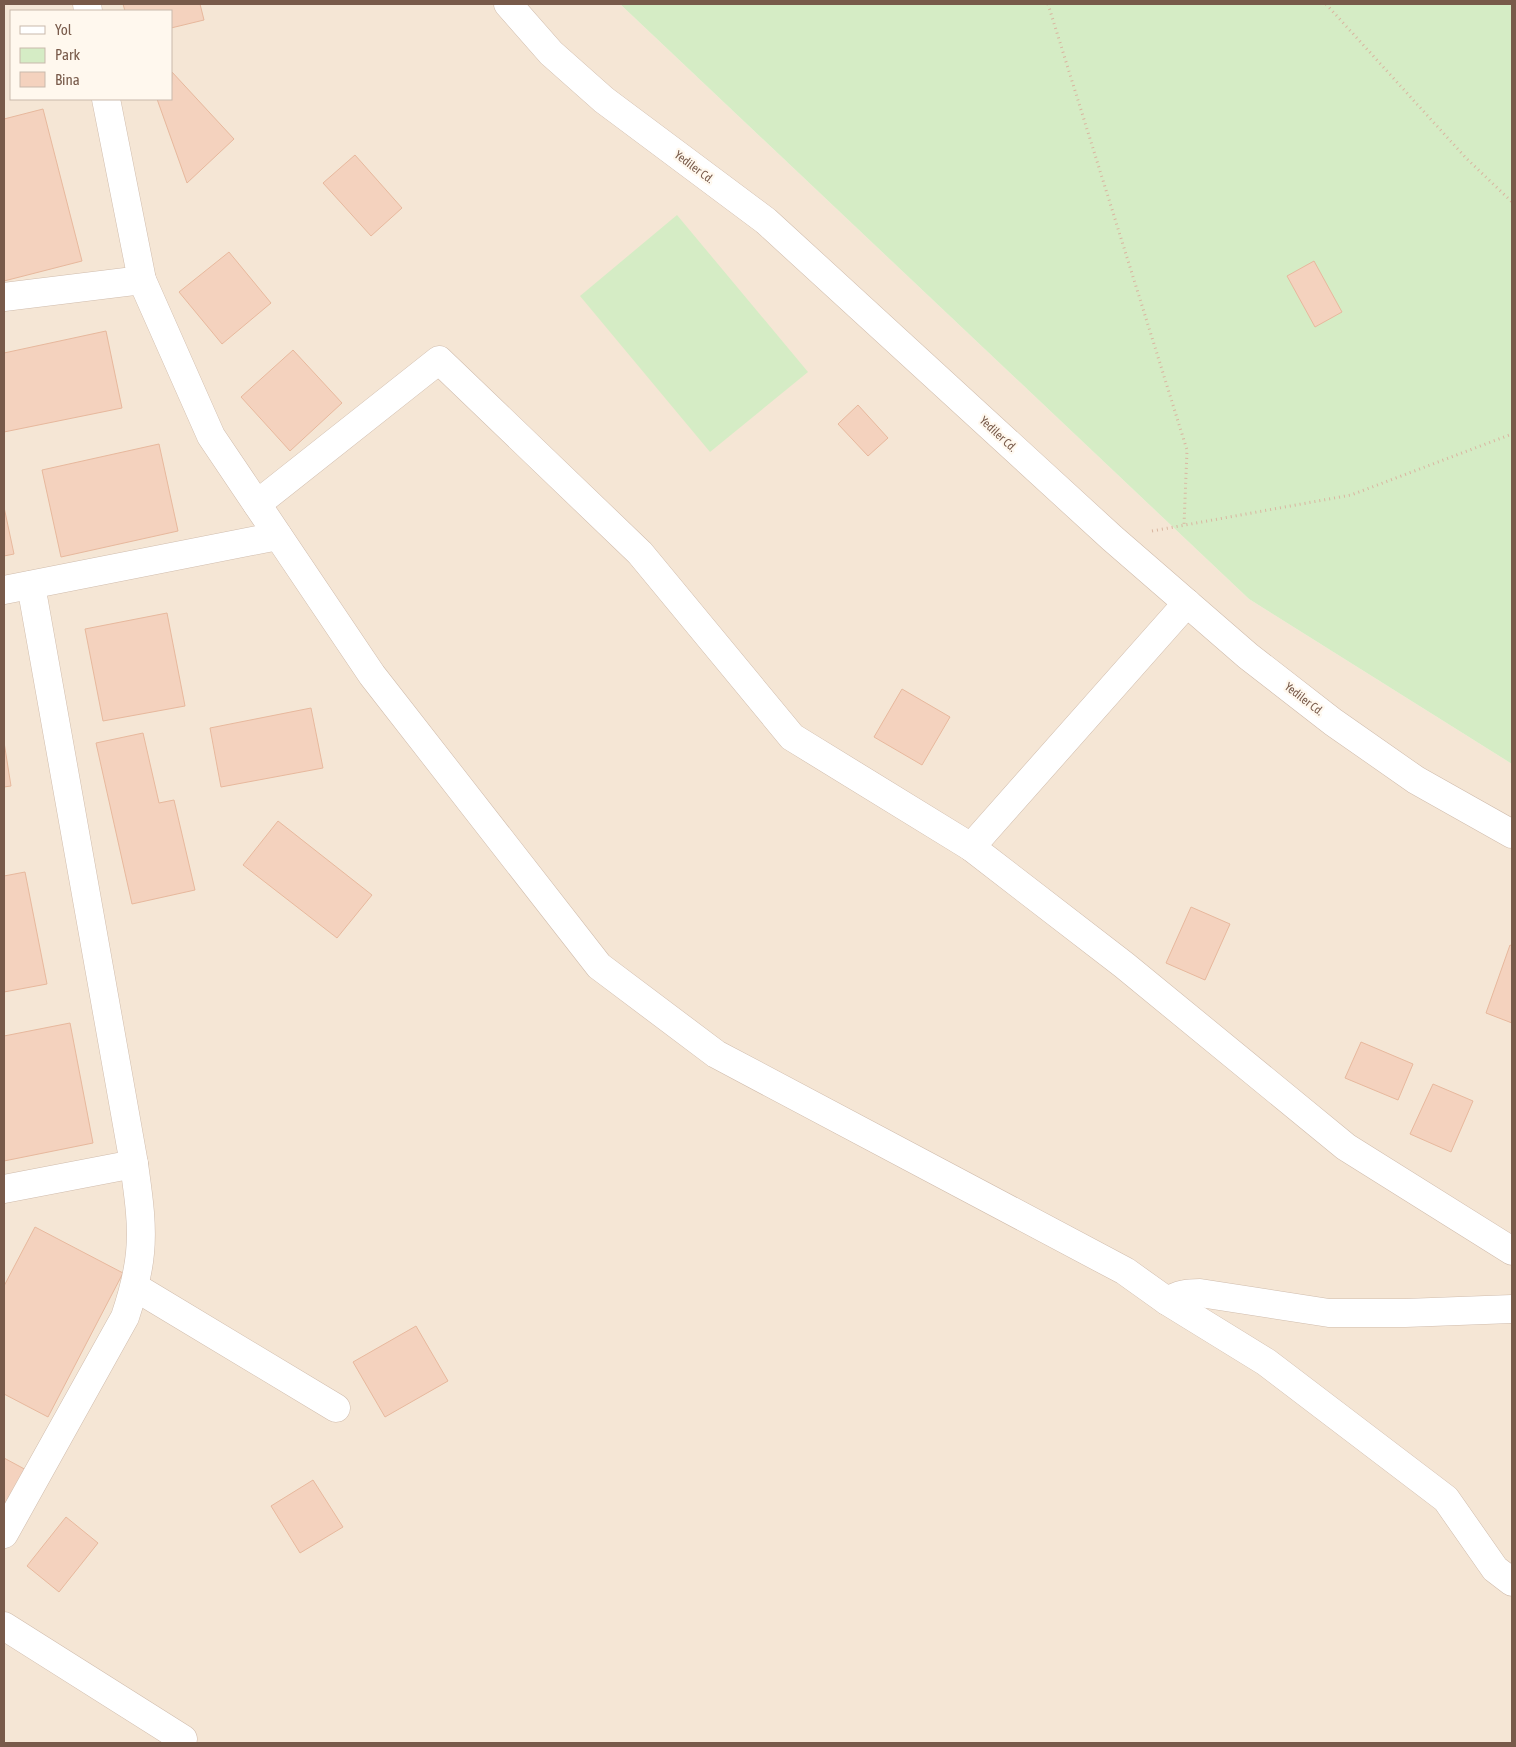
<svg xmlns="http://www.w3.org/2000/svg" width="1516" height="1747" font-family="'Asap Condensed',sans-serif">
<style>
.residential{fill:#f5e6d5;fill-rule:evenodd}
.green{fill:#d5ecc5}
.building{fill:#f4d2be;stroke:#e7b89d}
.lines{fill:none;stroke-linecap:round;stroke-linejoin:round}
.minor-casing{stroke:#d0bcac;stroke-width:29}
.path{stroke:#d9b5a0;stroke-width:3;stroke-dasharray:1 4;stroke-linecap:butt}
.minor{stroke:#fff;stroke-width:28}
.labels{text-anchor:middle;stroke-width:4.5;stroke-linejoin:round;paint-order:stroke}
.street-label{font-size:12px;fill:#785a4a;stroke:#fff8ee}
</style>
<rect width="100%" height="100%" fill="#fdf4e7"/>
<path class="residential" d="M4,4H620L1249,599L1512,764V1743H4ZM11,11H171V99H11Z"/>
<g class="green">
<polygon points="620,4 1512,4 1512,764 1249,599"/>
<polygon points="677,215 808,372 710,452 580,296"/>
</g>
<g class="building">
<polygon points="123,4 200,4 204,20 171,28 171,11 125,11"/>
<polygon points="172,72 234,139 187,183 157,99 171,99"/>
<polygon points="43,109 82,261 4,281 4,119"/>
<polygon points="355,155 402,208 371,236 323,183"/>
<polygon points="229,252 271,303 222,344 179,292"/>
<polygon points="1314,261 1342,312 1315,327 1287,276"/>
<polygon points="106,331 122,408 4,432 4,353"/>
<polygon points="293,350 342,403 290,451 241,397"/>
<polygon points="858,405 888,438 868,456 838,424"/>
<polygon points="159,444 178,531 61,557 42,470"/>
<polygon points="4,507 14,554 4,556"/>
<polygon points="167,613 185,706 103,721 85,629"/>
<polygon points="902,689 950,717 922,765 874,737"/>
<polygon points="311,708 323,768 221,787 210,728"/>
<polygon points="143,733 159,803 174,800 195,890 132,904 96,743"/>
<polygon points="4,742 11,786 4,787"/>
<polygon points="278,821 372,895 337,938 243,865"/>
<polygon points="25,872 47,984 4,992 4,876"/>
<polygon points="1191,907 1230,924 1205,980 1166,963"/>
<polygon points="1510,945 1512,946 1512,1023 1486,1013"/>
<polygon points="70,1023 93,1143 4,1161 4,1036"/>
<polygon points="1361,1042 1413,1064 1398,1100 1345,1078"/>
<polygon points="1433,1084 1473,1101 1451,1152 1410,1134"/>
<polygon points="35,1227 123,1273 48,1417 4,1394 4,1286"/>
<polygon points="416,1326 448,1381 385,1417 353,1362"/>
<polygon points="4,1458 30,1472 4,1520"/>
<polygon points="313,1480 343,1527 300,1553 271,1506"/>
<polygon points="66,1517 98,1543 59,1592 27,1566"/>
</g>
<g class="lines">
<g class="minor-casing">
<g id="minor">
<polyline points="87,4 88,11"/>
<polyline points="508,4 551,53 604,100 766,221 1112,538 1248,656 1333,722 1416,780 1512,834"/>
<polyline points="106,99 142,280 211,436 372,675 599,966 716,1054 1125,1271 1167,1301 1266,1362 1446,1499 1495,1569 1512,1582"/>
<polyline points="4,297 142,280"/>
<polyline points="257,504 439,360 640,553 792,737 971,847 1124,965 1346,1147 1512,1251"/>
<polyline points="4,590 278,536"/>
<polyline points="971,847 1187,603"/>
<polyline points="4,1189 134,1164"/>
<polyline points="135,1287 336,1408"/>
<path d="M1167,1301C1179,1294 1187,1293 1200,1293L1329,1313H1405L1512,1309"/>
<path d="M4,1534L125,1317C132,1296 138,1275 140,1253C143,1224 138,1193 134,1164L31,585"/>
<polyline points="4,1626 183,1739 180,1743"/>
</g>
</g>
<g class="path">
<polyline points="1048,4 1187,450 1184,525"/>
<polyline points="1326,4 1466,158 1512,202"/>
<polyline points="1152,531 1351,495 1512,434"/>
</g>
<use href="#minor" class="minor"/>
</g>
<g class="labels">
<g class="street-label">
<text transform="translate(694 167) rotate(37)" y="4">Yediler Cd.</text>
<text transform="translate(998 434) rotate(43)" y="4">Yediler Cd.</text>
<text transform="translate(1304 699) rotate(38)" y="4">Yediler Cd.</text>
</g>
</g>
<rect width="1516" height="1747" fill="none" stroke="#785a4a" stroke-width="10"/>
<rect x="10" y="10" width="162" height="90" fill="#fff8ee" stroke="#c9b9ac"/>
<rect x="20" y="26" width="25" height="8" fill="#ffffff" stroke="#c9b9ac"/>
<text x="55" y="35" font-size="15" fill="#785a4a">Yol</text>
<rect x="20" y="48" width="25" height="15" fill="#d5ecc5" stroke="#c9b9ac"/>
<text x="55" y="60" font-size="15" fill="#785a4a">Park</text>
<rect x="20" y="72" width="25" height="15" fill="#f4d2be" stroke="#c9b9ac"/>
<text x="55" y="85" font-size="15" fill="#785a4a">Bina</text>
</svg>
